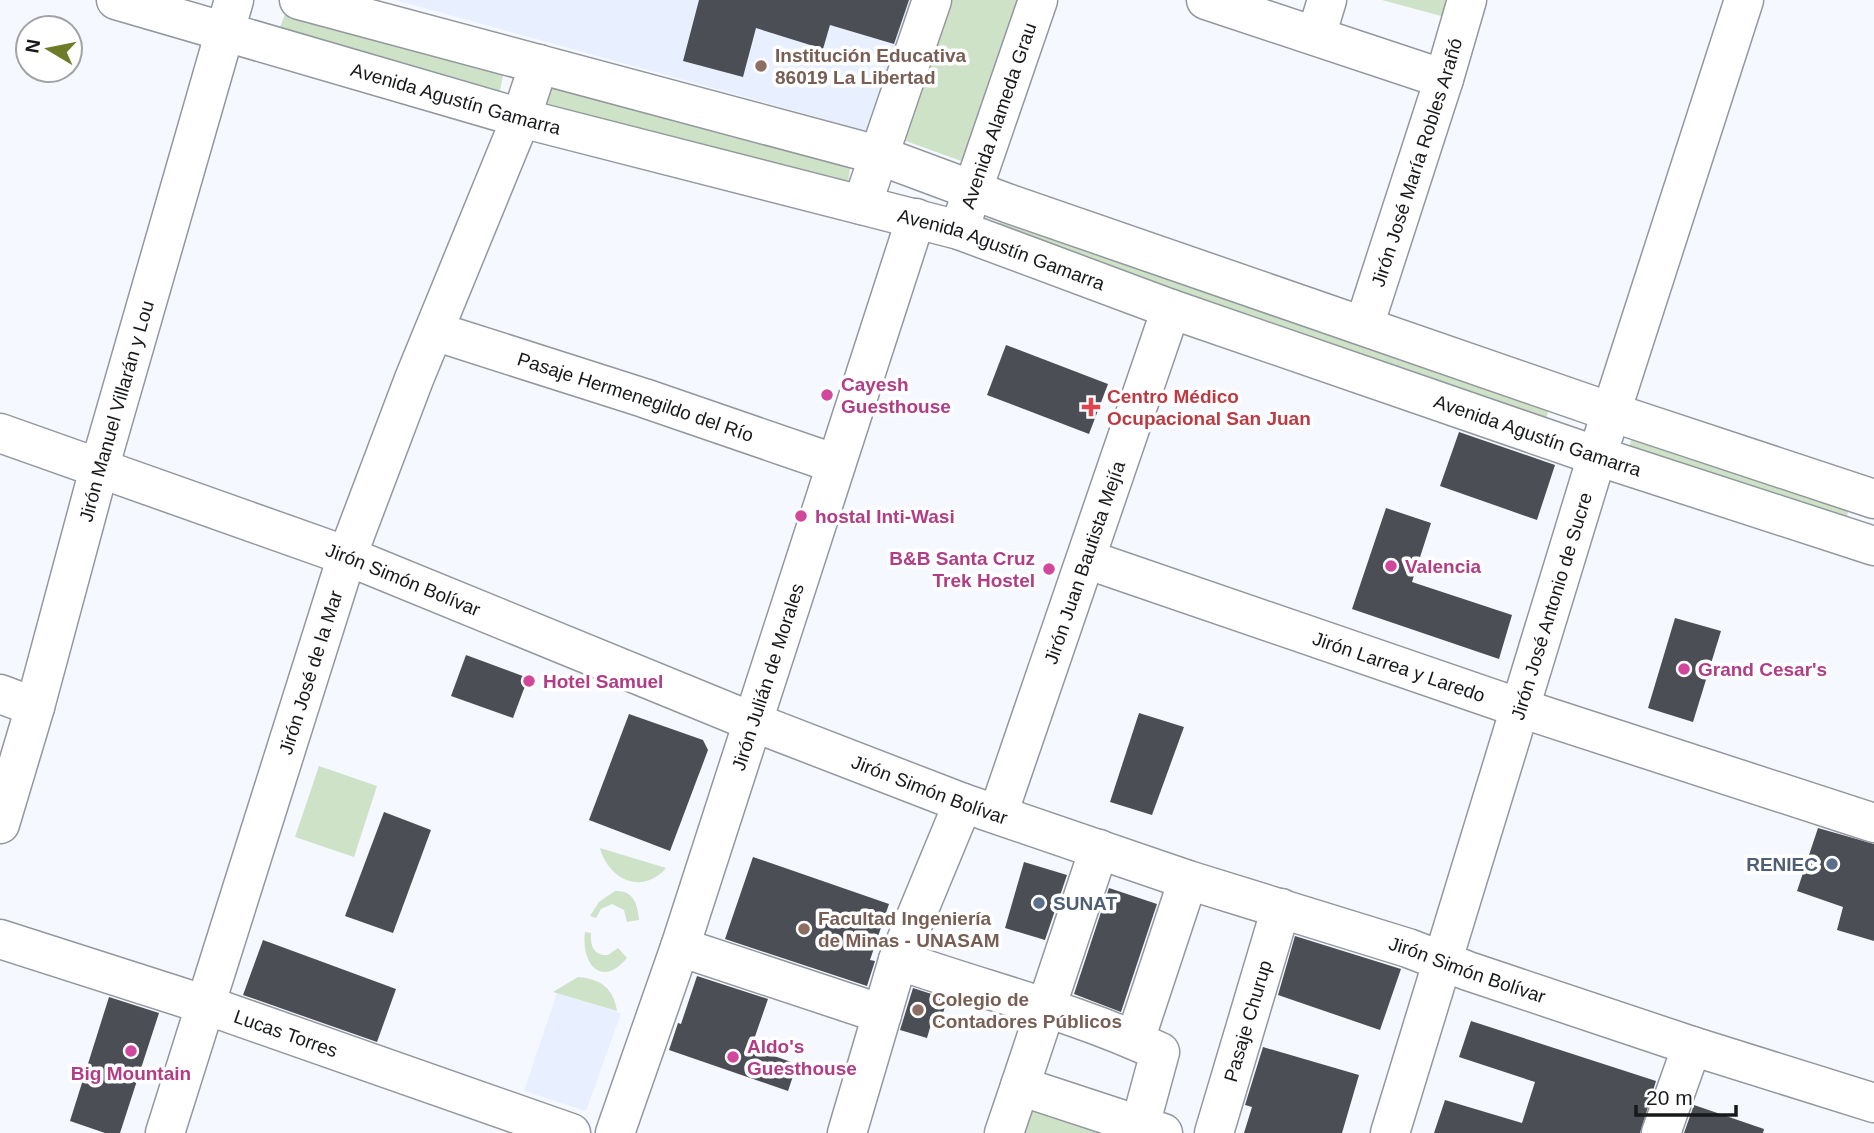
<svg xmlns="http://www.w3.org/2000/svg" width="1874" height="1133" font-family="Helvetica,sans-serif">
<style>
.built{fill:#e8f0ff}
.green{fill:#cde2c7}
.building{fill:#4b4e55}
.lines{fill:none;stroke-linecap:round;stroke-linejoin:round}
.minor-casing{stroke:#93979e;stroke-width:41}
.major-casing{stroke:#93979e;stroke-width:41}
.minor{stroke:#fff;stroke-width:38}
.major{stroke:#fff;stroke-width:38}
.education-dot{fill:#8d6e63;stroke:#fff;stroke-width:2.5}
.hotel-dot{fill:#d1479c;stroke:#fff;stroke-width:2.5}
.health-dot{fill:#e0444e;stroke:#fff;stroke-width:2.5}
.service-dot{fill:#5c6f8a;stroke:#fff;stroke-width:2.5}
.labels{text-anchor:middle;stroke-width:7;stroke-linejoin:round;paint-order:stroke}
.education-label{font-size:19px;font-weight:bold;fill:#785e54;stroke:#fff;text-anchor:start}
.street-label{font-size:19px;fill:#17191b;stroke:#fff}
.hotel-label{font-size:19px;font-weight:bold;fill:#b23c85;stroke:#fff;text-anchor:start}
.health-label{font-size:19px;font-weight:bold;fill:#be3a42;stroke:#fff;text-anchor:start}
.service-label{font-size:19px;font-weight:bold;fill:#4e5e75;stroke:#fff;text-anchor:end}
</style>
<rect width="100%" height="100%" fill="#f5f8ff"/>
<g class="built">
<polygon points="395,0 915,0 868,131"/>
<polygon points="557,993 621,1013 586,1111 524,1091"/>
</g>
<g class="green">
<polygon points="952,0 1020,0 964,162 903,140"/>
<polygon points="1382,0 1451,0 1445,17"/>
<polygon points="286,12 504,71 498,100 276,37"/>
<polygon points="546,86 850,167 847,195 542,113"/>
<polygon points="1001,220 1552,402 1542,429 993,238"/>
<polygon points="1633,434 1850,504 1845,525 1627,454"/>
<polygon points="319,766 377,786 354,857 295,837"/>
<path d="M600,848L666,868C642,896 608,879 600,848Z"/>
<path d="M615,891C633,890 638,904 639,920L627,922L624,910L612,904L601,909L596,918L590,916L599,902Z"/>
<path d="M585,932L591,933C590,946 594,956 608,955L618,948L627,958C601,989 581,963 585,932Z"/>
<path d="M578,977C601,979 613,988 617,1011L553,992Z"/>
<polygon points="1020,1086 1138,1133 1004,1133"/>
</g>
<g class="building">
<polygon points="699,0 909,0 894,44 830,25 823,49 756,28 743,77 683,61"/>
<polygon points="1006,345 1108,384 1089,434 987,395"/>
<polygon points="1459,432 1555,465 1537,520 1440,486"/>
<polygon points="1386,508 1431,523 1412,582 1512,615 1499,659 1352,609"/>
<polygon points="1675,618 1721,631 1693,722 1648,708"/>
<polygon points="466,655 528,678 513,718 451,696"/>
<polygon points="1139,713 1184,727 1152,815 1110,802"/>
<polygon points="629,714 703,740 708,750 670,851 589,820"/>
<polygon points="384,812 431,830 393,933 345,916"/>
<polygon points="1818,828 1874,844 1874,941 1837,930 1843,907 1797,891"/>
<polygon points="753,857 889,904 870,960 875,961 867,986 725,939"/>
<polygon points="1024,862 1067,875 1045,940 1005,928"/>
<polygon points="1109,888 1157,904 1121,1012 1074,994"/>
<polygon points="1295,936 1401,969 1380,1030 1278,995"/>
<polygon points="263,940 396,989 377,1042 243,995"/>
<polygon points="697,976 768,999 751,1048 797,1064 788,1091 669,1050 678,1023 681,1024"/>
<polygon points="913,988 947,999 940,1024 932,1021 927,1038 900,1030"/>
<polygon points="109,997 159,1013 120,1133 105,1133 70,1121"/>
<polygon points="1471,1021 1656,1081 1640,1133 1434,1133 1445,1100 1522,1123 1535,1082 1459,1057"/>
<polygon points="1263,1047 1359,1075 1342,1133 1244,1133 1252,1107 1245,1105"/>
<polygon points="1694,1105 1764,1129 1763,1133 1684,1133"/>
</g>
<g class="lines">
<g class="minor-casing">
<g id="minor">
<polyline points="1206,0 1444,79"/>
<polyline points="1316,36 1327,0"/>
<polyline points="862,205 932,0"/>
<path id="s1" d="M959,230L1038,0"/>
<path id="s2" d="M1364,326L1444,79L1467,0"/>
<path id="s3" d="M434,331L644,398L836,464"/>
<path id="s4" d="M0,433L347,556L753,722L963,803L1188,880L1408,948L1468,971L1692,1046L1874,1103"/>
<path id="s5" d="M1086,559L1520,708L1874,823"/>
<polyline points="0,694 35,707"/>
<path id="s6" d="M998,814L1171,309"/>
<path id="s7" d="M0,824L35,707L99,469L234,0"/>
<path id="s8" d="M0,939L206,1005L571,1133"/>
<polyline points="680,947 882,1014"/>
<path d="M898,960C985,991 1076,1012 1160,1052L1138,1133"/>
<polyline points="1135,1040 1188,880"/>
<polyline points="1020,1086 1099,849"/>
<path id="s9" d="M165,1133L347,556L414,379L521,118L539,64"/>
<path id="s10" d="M615,1133L680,947L916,218"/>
<polyline points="847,1133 898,960 963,803"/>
<polyline points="1004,1133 1020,1086 1163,1133"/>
<path id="s11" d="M1214,1133L1281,908"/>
<polyline points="1661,1133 1692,1046"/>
</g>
</g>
<g class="major-casing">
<g id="major">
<path id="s12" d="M116,0L521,118L959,230L1171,309L1597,456L1874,546"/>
<polyline points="299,0 878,155 1007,203 1611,412 1874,499"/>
<path id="s13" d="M1390,1133L1597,456L1744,0"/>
</g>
</g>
<use href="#minor" class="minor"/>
<use href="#major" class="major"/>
</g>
<g class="education-dot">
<circle cx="761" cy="66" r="7"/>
<circle cx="804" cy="929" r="7"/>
<circle cx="918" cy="1010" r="7"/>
</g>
<g class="hotel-dot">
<circle cx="827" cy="395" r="7"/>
<circle cx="801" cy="516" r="7"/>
<circle cx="1391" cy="566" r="7"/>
<circle cx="1049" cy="569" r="7"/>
<circle cx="1684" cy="669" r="7"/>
<circle cx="529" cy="681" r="7"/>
<circle cx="131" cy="1051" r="7"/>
<circle cx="733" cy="1057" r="7"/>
</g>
<path class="health-dot" d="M1087.5 396.5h7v7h7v7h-7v7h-7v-7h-7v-7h7z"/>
<g class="service-dot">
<circle cx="1832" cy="864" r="7"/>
<circle cx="1039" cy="903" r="7"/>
</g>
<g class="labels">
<g class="education-label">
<text x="775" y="62">Institución Educativa<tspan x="775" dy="22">86019 La Libertad</tspan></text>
<text x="818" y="925">Facultad Ingeniería<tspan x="818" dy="22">de Minas - UNASAM</tspan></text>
<text x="932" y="1006">Colegio de<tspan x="932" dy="22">Contadores Públicos</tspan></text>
</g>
<g class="street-label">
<text dy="7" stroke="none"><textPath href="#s12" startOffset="354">Avenida Agustín Gamarra</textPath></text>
<text dy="7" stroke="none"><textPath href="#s1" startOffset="121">Avenida Alameda Grau</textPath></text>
<text dy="7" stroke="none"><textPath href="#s2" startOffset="172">Jirón José María Robles Arañó</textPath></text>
<text dy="7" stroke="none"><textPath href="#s12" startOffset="920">Avenida Agustín Gamarra</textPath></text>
<text dy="7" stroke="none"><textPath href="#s3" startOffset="212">Pasaje Hermenegildo del Río</textPath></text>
<text dy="7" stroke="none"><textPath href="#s7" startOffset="429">Jirón Manuel Villarán y Lou</textPath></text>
<text dy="7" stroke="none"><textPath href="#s12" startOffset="1488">Avenida Agustín Gamarra</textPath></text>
<text dy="7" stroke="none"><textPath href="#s6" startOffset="266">Jirón Juan Bautista Mejía</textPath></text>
<text dy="7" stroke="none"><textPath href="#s4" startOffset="429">Jirón Simón Bolívar</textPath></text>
<text dy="7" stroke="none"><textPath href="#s13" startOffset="551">Jirón José Antonio de Sucre</textPath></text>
<text dy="7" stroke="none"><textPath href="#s5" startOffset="331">Jirón Larrea y Laredo</textPath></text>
<text dy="7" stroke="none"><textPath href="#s9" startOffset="483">Jirón José de la Mar</textPath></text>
<text dy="7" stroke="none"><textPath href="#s10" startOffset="481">Jirón Julián de Morales</textPath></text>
<text dy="7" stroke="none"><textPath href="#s4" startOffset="996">Jirón Simón Bolívar</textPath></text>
<text dy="7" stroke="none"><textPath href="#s4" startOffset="1563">Jirón Simón Bolívar</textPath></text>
<text dy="7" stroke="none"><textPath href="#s11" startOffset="117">Pasaje Churup</textPath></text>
<text dy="7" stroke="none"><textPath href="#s8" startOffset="301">Lucas Torres</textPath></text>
</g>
<g class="hotel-label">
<text x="841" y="391">Cayesh<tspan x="841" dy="22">Guesthouse</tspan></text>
<text x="815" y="523">hostal Inti-Wasi</text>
<text x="1035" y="565" text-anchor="end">B&amp;B Santa Cruz<tspan x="1035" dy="22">Trek Hostel</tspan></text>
<text x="1405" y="573">Valencia</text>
<text x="1698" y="676">Grand Cesar's</text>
<text x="543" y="688">Hotel Samuel</text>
<text x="747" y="1053">Aldo's<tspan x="747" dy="22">Guesthouse</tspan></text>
<text x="131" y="1080" text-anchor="middle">Big Mountain</text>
</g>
<g class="health-label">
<text x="1107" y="403">Centro Médico<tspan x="1107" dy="22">Ocupacional San Juan</tspan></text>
</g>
<g class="service-label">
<text x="1818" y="871">RENIEC</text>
<text x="1053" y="910" text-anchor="start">SUNAT</text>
</g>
</g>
<g transform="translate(49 49) rotate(280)"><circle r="33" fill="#ffffff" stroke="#a2a3a4" stroke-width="2"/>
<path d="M0-5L12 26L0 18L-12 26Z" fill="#6e7c29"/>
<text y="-10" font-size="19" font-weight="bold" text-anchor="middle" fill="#17191b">N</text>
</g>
<path d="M1636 1105v10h100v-10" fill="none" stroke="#17191b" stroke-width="3.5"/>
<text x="1646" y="1105" font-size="21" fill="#17191b" stroke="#ffffff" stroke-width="5" paint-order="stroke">20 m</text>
</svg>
